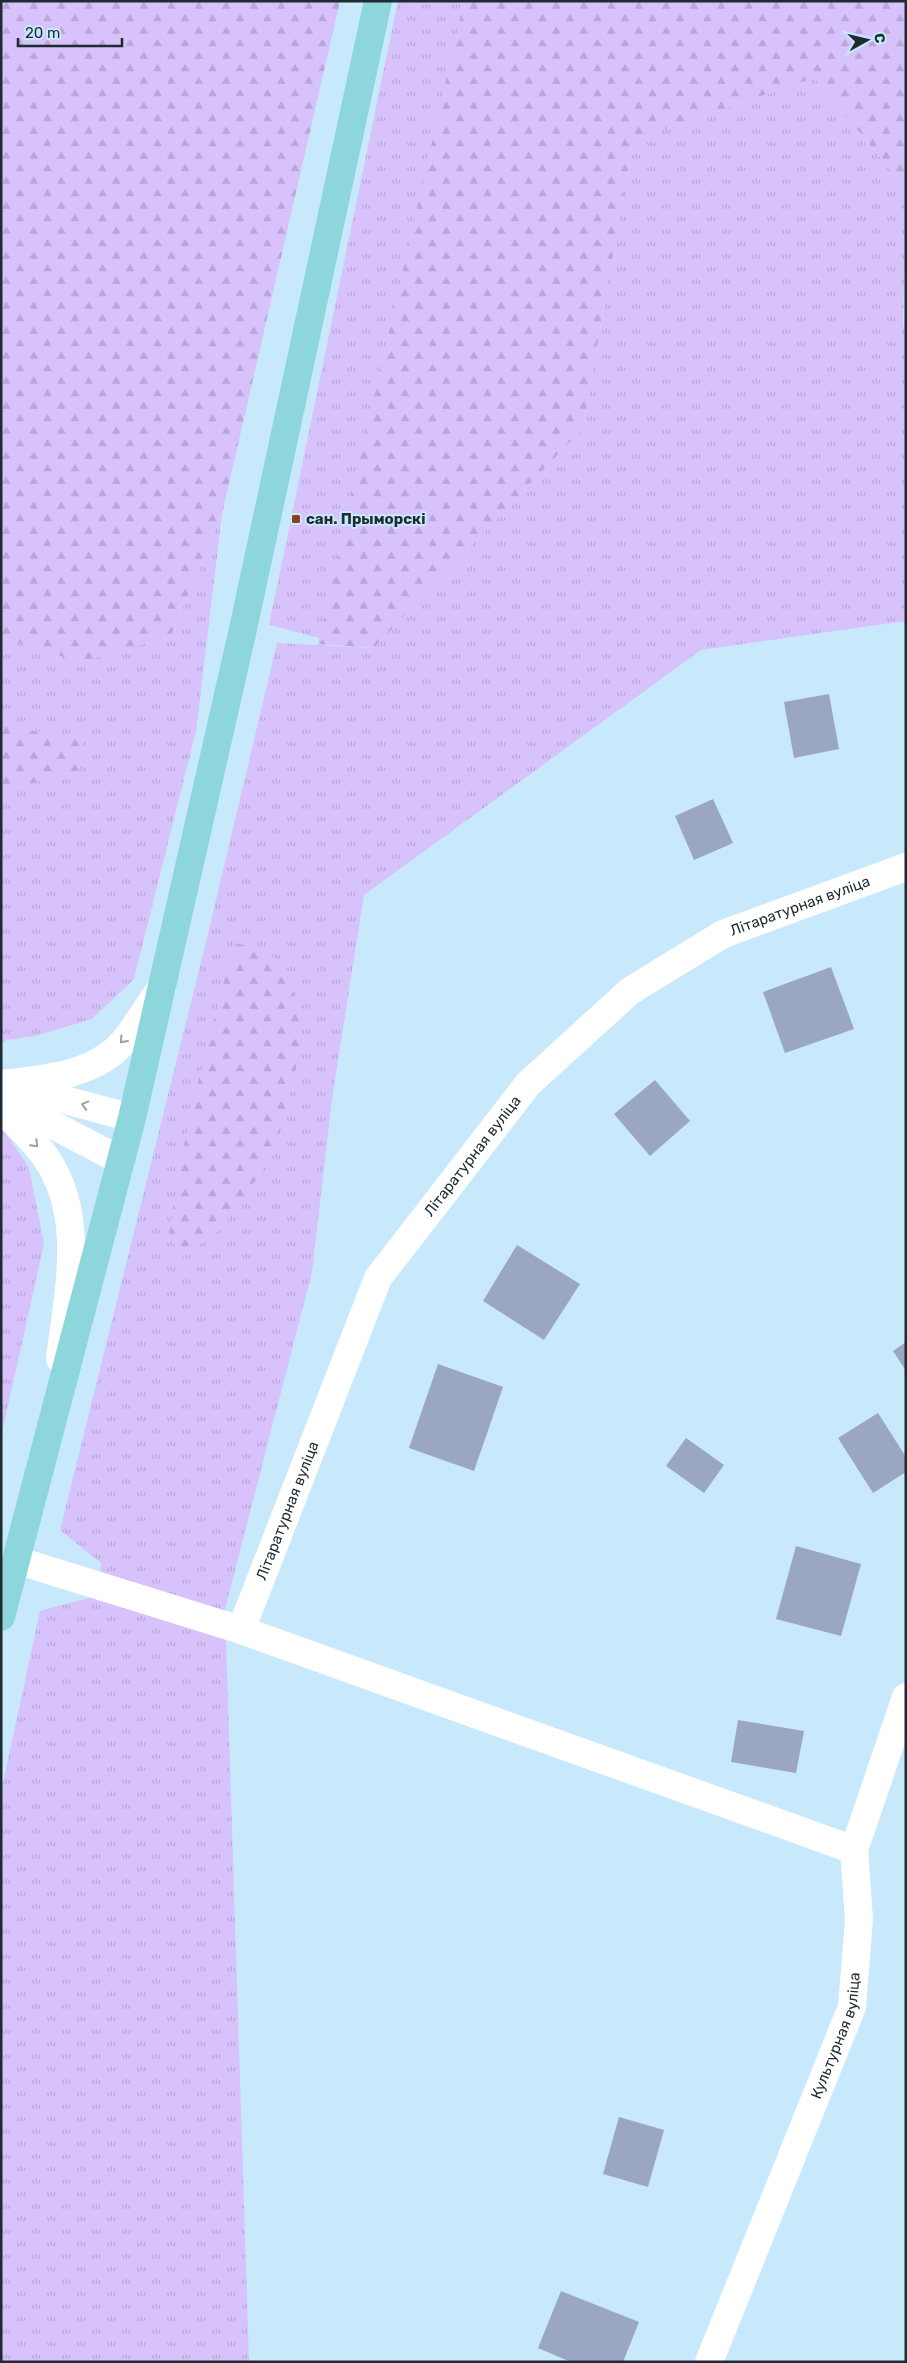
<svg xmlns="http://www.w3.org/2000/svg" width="907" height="2363" font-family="Rubik,sans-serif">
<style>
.grass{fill:url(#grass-tufts)}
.forest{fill:url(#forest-firs)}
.building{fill:#9ba6c2}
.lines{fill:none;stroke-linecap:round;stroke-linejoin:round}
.minor{stroke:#fff;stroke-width:28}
.major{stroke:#8cd6dc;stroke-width:28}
.oneway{stroke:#9aa0a3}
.poi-dot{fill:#884021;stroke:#c8e8fc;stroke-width:2}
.labels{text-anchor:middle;stroke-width:4;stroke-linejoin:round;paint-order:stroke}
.poi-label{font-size:15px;font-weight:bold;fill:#1f2b32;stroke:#c8e8fc;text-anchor:start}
.street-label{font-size:15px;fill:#1f2b32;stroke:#c8e8fc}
</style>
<defs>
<pattern id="grass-tufts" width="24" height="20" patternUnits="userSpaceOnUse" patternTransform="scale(1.25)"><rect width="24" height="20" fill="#d8c2fb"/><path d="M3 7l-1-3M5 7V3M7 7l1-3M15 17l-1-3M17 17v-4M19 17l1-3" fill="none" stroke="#b9a7d8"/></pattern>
<pattern id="forest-firs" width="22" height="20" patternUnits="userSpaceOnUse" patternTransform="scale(1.25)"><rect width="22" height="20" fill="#d8c2fb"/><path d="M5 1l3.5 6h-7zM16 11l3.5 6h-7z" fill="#b9a7d8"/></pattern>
</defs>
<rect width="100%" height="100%" fill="#c8e8fc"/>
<g class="grass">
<polygon points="398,1 465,1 320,638 269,625"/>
<polygon points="814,78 906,188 903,326 906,327 906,621 701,650 364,895 332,1099 312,1272 225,1609 249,2362 1,2362 1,1792 40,1611 100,1595 101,1563 60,1530 207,938 277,643 374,648 583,428 633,140"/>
<polygon points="222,514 196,731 134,979 92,1019 35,1036 7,1040 1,1044 1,792 79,770 84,740 1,725 1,638 80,662 171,636"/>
<polygon points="1,1126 29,1168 44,1244 1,1437"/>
</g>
<g class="forest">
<polygon points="1,1 340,1 222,514 171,636 80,662 1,638"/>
<polygon points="464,1 906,1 906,188 814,78 633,140 583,428 374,648 318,644"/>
<polygon points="1,725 84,740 79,770 1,792"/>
<polygon points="234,943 263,948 290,973 303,1041 274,1154 221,1229 181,1259 169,1232 189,1117"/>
</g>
<g class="building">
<polygon points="829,694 839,749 794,758 784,702"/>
<polygon points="713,799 733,843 694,860 675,816"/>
<polygon points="831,967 854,1029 785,1053 763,992"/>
<polygon points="655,1080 690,1121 650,1156 614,1114"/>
<polygon points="517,1245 580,1284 544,1340 483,1301"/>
<polygon points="906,1342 906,1371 893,1351"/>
<polygon points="438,1364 503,1387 474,1471 409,1448"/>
<polygon points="878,1413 906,1457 906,1472 873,1493 838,1438"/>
<polygon points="686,1438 724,1465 704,1493 666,1466"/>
<polygon points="796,1546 861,1564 841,1636 776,1619"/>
<polygon points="738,1720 804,1731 796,1773 731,1762"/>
<polygon points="619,2117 664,2130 648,2187 603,2174"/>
<polygon points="561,2291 639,2322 623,2362 571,2362 538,2348"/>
</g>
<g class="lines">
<g class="minor">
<path d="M1,1084C43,1079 96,1076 125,1040C138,1024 149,1004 162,987"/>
<polyline points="14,1090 32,1091 132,1118"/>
<polyline points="1,1098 120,1160"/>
<path d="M1,1109C14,1123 30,1136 41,1151C88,1210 68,1291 60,1359"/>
<polyline points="16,1560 241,1630 854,1850"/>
<path id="s1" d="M241,1630L378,1278L528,1084L630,991L723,934L906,867"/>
<path id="s2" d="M709,2362L852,2007L859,1920L854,1850L906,1697"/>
</g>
<polyline class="major" points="1,1617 132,1118 243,629 378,1"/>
</g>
<defs><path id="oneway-chevron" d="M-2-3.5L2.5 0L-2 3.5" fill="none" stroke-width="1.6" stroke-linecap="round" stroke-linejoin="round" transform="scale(1.25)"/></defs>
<g class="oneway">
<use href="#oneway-chevron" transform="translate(123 1040) rotate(132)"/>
<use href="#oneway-chevron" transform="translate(85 1105) rotate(-165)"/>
<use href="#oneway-chevron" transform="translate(35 1144) rotate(46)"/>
</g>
<rect class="poi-dot" x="291" y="514" width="10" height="10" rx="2.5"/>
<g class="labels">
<g class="poi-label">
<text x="306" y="524">сан. Прыморскі</text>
</g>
<g class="street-label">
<text dy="5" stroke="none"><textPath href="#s1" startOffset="952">Літаратурная вуліца</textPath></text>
<text dy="5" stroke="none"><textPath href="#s1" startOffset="532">Літаратурная вуліца</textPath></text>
<text dy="5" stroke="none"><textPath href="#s1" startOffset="128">Літаратурная вуліца</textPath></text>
<text dy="5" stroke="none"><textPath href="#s2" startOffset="351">Культурная вуліца</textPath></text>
</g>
</g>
<rect width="907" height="2363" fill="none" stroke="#1f2b32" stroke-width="5"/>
<g transform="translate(867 40) rotate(82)" stroke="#c8e8fc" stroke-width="4" paint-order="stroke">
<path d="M0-4L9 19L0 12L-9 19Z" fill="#1f2b32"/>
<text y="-8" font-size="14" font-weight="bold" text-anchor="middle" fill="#1f2b32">С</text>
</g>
<path d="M18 38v8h104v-8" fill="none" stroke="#1f2b32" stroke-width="2.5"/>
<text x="25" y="38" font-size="15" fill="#1f2b32" stroke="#c8e8fc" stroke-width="4" paint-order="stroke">20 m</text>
</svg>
